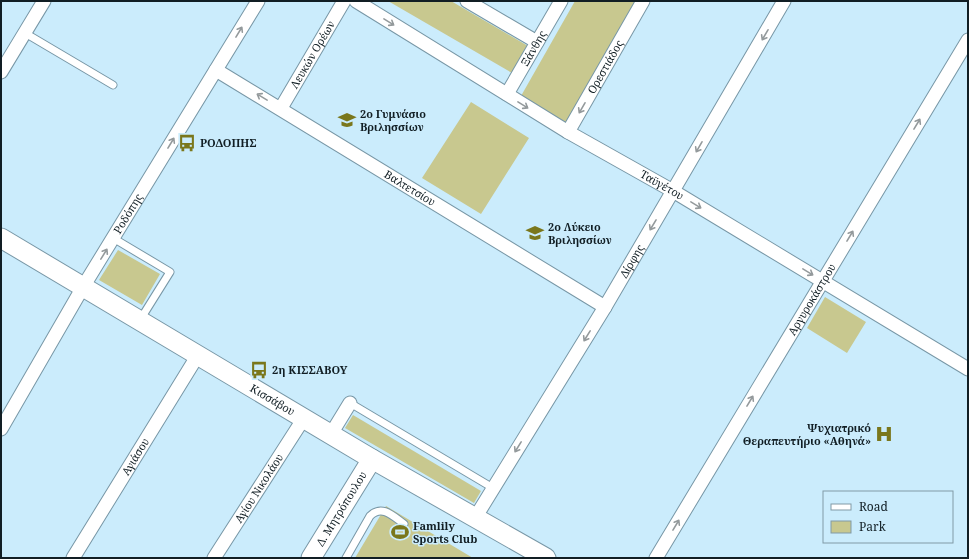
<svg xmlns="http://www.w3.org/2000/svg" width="969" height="559" viewBox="0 0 969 559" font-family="'Noto Serif',serif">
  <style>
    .green { fill: #c8c88f }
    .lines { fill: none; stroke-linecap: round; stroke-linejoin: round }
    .lane-casing { stroke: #7897a6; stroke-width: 9 }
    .street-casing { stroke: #7897a6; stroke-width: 15 }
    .secondary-casing { stroke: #7897a6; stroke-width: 21 }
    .lane { stroke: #fff; stroke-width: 7 }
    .street { stroke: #fff; stroke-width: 13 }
    .secondary { stroke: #fff; stroke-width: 19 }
    .oneway { stroke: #949a9c }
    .labels { text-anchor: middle; stroke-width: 3; stroke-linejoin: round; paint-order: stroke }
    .street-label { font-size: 11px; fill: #111e24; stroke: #cbecfc }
    .poi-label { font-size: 11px; font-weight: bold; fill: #111e24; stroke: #cbecfc; text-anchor: start }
  </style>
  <rect width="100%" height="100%" fill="#cbecfc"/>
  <path class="green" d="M 388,1 L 451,1 L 528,46 L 512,73 Z
    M 575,1 L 636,1 L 566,124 L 521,96 Z
    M 471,102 L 529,138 L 481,214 L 422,178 Z
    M 118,250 L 160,274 L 142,305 L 99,280 Z
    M 825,297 L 866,322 L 847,353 L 807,328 Z
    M 353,415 L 481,491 L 474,503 L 345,428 Z
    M 386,506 L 473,558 L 355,558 Z"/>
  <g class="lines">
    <g class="lane-casing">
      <path id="lane" d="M 25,33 L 113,85
        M 113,238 L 170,272 L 140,320
        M 350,403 L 493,488
        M 346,558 L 370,516 C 382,504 393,516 404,524"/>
    </g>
    <g class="street-casing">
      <g id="street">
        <path id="s1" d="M 356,1 L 568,132 L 673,191 L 968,369"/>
        <path d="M 467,1 L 537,42"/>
        <path id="s2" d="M 216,70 L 605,307"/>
        <path d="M 1,72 L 44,1"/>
        <path id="s3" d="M 507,94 L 561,1"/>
        <path id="s4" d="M 281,108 L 344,1"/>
        <path id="s5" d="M 568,132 L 643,1"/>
        <path id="s6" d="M 1,429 L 83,287 L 258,1"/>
        <path d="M 331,434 L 350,403"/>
        <path id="s7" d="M 475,518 L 605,307 L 784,1"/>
        <path id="s8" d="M 73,558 L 198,355"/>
        <path id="s9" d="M 214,558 L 304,418"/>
        <path id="s10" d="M 656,558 L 968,40"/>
      </g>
    </g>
    <g class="secondary-casing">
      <g id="secondary">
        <path id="s11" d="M 1,238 L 372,459 L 546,558"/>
        <path id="s12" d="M 311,558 L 372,459"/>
      </g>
    </g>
    <use href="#lane" class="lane"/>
    <use href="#street" class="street"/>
    <use href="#secondary" class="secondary"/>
  </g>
  <defs><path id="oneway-shaft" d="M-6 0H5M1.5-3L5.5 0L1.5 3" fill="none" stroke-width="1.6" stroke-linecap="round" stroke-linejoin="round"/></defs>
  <g class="oneway">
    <use href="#oneway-shaft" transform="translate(389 22) rotate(32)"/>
    <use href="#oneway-shaft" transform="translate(239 32) rotate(-59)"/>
    <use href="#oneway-shaft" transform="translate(765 35) rotate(120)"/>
    <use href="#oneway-shaft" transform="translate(262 97) rotate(-149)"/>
    <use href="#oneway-shaft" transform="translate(523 105) rotate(32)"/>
    <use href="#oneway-shaft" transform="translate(582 108) rotate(120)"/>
    <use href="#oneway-shaft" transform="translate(917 124) rotate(-59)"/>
    <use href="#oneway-shaft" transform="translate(171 143) rotate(-59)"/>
    <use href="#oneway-shaft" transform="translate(699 147) rotate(120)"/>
    <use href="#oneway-shaft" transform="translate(696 205) rotate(31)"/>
    <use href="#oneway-shaft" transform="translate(653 225) rotate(121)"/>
    <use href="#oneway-shaft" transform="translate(850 236) rotate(-59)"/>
    <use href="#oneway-shaft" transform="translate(104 254) rotate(-58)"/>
    <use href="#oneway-shaft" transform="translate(808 272) rotate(31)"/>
    <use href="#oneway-shaft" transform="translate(587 336) rotate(122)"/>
    <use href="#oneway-shaft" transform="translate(750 401) rotate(-59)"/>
    <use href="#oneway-shaft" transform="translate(518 447) rotate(122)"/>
    <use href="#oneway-shaft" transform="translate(676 525) rotate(-59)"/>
  </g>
  <defs>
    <g id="school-bare" transform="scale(1.38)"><path d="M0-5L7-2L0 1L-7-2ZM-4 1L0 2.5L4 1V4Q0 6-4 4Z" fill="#7a771c" stroke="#cbecfc" stroke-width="2.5" paint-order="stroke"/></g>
    <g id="bus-bare" transform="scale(1.38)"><path d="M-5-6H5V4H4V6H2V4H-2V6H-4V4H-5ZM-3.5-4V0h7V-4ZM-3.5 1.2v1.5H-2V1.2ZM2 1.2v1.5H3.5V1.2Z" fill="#7a771c" stroke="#cbecfc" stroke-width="2.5" paint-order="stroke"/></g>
    <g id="hospital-bare" transform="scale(1.38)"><path d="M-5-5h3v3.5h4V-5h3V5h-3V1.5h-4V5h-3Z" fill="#7a771c" stroke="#cbecfc" stroke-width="2.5" paint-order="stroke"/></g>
    <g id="stadium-bare" transform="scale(1.38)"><path d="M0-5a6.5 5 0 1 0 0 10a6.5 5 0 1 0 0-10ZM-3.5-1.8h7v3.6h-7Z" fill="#7a771c" stroke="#cbecfc" stroke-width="2.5" paint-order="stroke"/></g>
  </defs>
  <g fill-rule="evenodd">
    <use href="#school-bare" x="347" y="120"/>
    <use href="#bus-bare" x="187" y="143"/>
    <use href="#school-bare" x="535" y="233"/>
    <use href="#bus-bare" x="259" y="370"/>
    <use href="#hospital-bare" x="884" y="434"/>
    <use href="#stadium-bare" x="400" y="532"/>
  </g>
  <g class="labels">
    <g class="street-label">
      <text dy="4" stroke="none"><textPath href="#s3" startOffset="53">Ξάνθης</textPath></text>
      <text dy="4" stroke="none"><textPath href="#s4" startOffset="62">Λευκών Ορέων</textPath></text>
      <text dy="4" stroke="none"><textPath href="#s5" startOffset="75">Ορεστιάδος</textPath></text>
      <text dy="4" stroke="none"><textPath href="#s1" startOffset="357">Ταϋγέτου</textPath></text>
      <text dy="4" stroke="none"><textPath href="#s2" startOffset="227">Βαλτετσίου</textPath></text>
      <text dy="4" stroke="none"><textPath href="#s6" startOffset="250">Ροδόπης</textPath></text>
      <text dy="4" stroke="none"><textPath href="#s7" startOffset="301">Δίρφης</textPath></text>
      <text dy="4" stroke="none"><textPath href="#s10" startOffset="302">Αργυροκάστρου</textPath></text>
      <text dy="4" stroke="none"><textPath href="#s11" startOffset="316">Κισσάβου</textPath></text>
      <text dy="4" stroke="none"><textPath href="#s8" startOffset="119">Αγιάσου</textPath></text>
      <text dy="4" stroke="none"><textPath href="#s9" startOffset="83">Αγίου Νικολάου</textPath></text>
      <text dy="4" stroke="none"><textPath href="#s12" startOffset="58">Δ. Μητρόπουλου</textPath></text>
    </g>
    <g class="poi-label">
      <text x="360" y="118">2ο Γυμνάσιο<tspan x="360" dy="13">Βριλησσίων</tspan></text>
      <text x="200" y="147">ΡΟΔΟΠΗΣ</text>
      <text x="548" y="231">2ο Λύκειο<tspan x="548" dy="13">Βριλησσίων</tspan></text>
      <text x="272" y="374">2η ΚΙΣΣΑΒΟΥ</text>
      <text x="871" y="432" text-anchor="end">Ψυχιατρικό<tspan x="871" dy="13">Θεραπευτήριο «Αθηνά»</tspan></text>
      <text x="413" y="530">Famlily<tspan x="413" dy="13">Sports Club</tspan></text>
    </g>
  </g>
  <rect width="969" height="559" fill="none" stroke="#111e24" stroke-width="4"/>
  <rect x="823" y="491" width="130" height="52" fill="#cbecfc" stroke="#819aa6"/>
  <rect x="831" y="504" width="20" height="6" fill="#ffffff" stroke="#819aa6"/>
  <text x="859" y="511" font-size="12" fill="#111e24">Road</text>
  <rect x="831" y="521" width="20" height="12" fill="#c8c88f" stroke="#819aa6"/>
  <text x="859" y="531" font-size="12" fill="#111e24">Park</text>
</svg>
